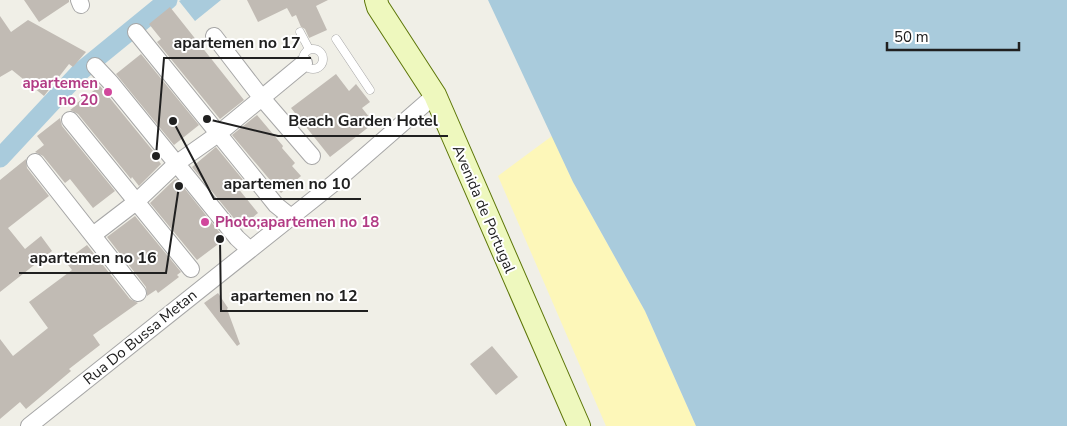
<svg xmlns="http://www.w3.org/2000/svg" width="1067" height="426" viewBox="0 0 1067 426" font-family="'Nunito Sans',sans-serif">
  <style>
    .sand { fill: #fdf7b9 }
    .water { fill: #a9cbdc }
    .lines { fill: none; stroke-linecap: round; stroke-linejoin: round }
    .canal { stroke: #a9cbdc; stroke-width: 19 }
    .building { fill: #c1bbb4 }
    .lane-casing { stroke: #a7a7a7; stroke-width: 9 }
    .street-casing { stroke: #a7a7a7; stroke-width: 18 }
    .secondary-casing { stroke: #5d7608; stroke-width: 24 }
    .lane { stroke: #fff; stroke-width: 8 }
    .street { stroke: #fff; stroke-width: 16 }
    .secondary { stroke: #eef8be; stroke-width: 22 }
    .hotel-dot { fill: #d1479c; stroke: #fff; stroke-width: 2 }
    .labels { text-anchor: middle; stroke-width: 4; stroke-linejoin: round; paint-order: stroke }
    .hotel-label { font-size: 15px; font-weight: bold; fill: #b23c85; stroke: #fff; text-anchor: end }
    .street-label { font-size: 15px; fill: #202020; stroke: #fff }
    .leader { fill: none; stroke: #202020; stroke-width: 2 }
    .callout-dot { fill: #202020; stroke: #fff; stroke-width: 2 }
    .callout-label { font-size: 16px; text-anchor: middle; font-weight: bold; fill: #202020; stroke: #fff; stroke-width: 4; stroke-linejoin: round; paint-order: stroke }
  </style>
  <rect width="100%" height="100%" fill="#f0efe7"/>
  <path class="sand" d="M 552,136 L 573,182 L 645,311 L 696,426 L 606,426 L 498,176 Z"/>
  <path class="water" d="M 181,0 L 221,0 L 195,21 L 179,1 Z
    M 488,0 L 1067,0 L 1067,426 L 696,426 L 645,311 L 573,182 Z"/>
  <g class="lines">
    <path class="canal" d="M 0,158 L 81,71 L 168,0"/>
  </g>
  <path class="building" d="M 24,0 L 69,0 L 69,2 L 39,22 Z
    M 247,0 L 328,0 L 316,6 L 327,30 L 309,38 L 305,29 L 301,27 L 296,15 L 292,17 L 287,8 L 258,22 Z
    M 170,7 L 244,100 L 220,119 L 157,42 L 161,39 L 149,24 Z
    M 0,16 L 11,32 L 28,20 L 86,52 L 73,67 L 69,64 L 44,96 L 12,70 L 0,77 Z
    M 141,54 L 199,125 L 174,145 L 116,74 Z
    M 336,74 L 349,91 L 356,84 L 370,102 L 362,108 L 374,123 L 330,157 L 291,108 Z
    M 100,86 L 158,157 L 158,160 L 161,164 L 139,186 L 132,177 L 131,179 L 78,114 L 70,110 L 78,104 L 77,103 Z
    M 257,115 L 283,146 L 282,148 L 295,163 L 292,166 L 301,176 L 281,193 L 232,135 Z
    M 60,118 L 62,126 L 115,191 L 93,208 L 70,179 L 65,183 L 43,156 L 35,152 L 44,145 L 37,136 Z
    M 216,147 L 244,181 L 237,187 L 258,213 L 241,227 L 192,167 Z
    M 26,159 L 27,168 L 49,196 L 8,228 L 25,249 L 41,236 L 52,251 L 0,292 L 0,180 Z
    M 177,179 L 225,239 L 197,260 L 150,203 L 174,180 Z
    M 135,216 L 181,272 L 177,275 L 179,277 L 158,293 L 156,290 L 147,296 L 146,287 L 107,237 Z
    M 87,245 L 130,299 L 138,303 L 93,335 L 100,345 L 69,369 L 71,371 L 26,409 L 20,402 L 0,419 L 0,339 L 13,356 L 48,328 L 29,302 L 72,270 L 65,261 Z
    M 218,293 L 228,308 L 227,309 L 240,344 L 237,346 L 204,303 Z
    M 492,346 L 518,377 L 496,395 L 470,364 Z"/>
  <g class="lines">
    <g class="lane-casing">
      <path id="lane" d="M 300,32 L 309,49
        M 336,39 L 370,90
        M303 59a10 10 0 1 1 20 0a10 10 0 1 1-20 0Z"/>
    </g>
    <g class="street-casing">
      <path id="street" d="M 79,0 L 81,5
        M 136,32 L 276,205 L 291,217
        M 214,36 L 261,97 L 312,156
        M 95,66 L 111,83 L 237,238 L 250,250
        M 70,120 L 191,269
        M 35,162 L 138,293
        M 93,235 L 136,202 L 177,163 L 218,134 L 304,63
        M 29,426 L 334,183 L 435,95"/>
    </g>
    <g class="secondary-casing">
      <path id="secondary" d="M 376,0 L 378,7 L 435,95 L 579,426"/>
    </g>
    <use href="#lane" class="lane"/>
    <use href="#street" class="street"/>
    <use href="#secondary" class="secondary"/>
  </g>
  <g class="hotel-dot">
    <circle cx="108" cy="92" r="5"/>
    <circle cx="205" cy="222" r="5"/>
  </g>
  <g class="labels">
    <g class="hotel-label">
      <text x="98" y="88">apartemen<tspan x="98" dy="17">no 20</tspan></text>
      <text x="215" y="227" text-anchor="start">Photo;apartemen no 18</text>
    </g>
    <g class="street-label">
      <text transform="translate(484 209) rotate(67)" y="5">Avenida de Portugal</text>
      <text transform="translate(140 337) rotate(-39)" y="5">Rua Do Bussa Metan</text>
    </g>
  </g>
  <path class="leader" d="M156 156L164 58H311M207 119L278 136H448M173 121L214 199H361M179 186L166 273H19M220 239L221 311H368"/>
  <g class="callout-dot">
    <circle cx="156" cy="156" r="5"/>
    <circle cx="207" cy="119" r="5"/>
    <circle cx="173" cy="121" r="5"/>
    <circle cx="179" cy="186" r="5"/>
    <circle cx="220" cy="239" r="5"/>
  </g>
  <g class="callout-label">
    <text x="237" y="48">apartemen no 17</text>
    <text x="363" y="126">Beach Garden Hotel</text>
    <text x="287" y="189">apartemen no 10</text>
    <text x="93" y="263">apartemen no 16</text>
    <text x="294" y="301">apartemen no 12</text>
  </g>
  <path d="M887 42v8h132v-8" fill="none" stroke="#202020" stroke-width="2.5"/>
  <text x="894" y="42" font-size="15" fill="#202020" stroke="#ffffff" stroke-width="4" paint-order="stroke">50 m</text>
</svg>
